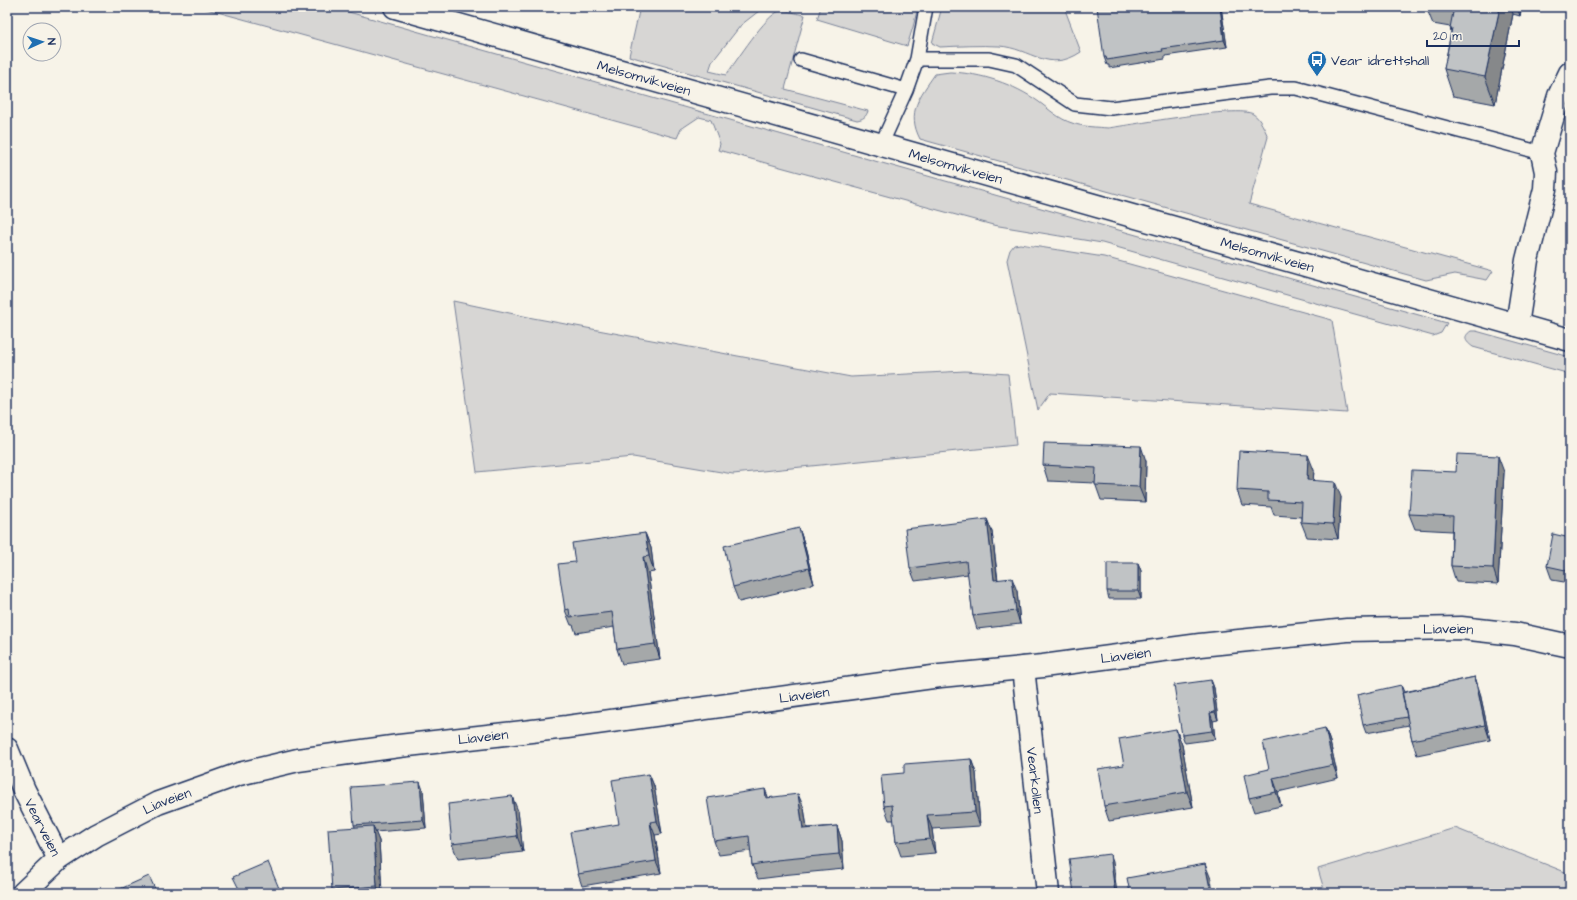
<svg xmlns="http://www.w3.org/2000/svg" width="1577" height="900" viewBox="0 0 1577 900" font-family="'Architects Daughter',sans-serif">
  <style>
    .green { fill: #d7d6d4; stroke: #798299 }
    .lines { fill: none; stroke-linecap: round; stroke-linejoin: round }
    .service-casing { stroke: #1b2f5e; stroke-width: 16 }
    .minor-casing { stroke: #1b2f5e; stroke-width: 25 }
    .primary-casing { stroke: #1b2f5e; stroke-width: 25 }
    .service { stroke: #f7f3e8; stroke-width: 13 }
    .minor { stroke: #f7f3e8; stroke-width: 22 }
    .primary { stroke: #f7f3e8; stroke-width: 22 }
    .wall { fill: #a5a8a9; stroke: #1b2f5e }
    .shaded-wall { fill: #86888a; stroke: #1b2f5e }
    .building { fill: #c0c3c5; stroke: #1b2f5e }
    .labels { text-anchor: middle; stroke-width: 3.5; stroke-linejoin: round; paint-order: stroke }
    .poi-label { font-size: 14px; fill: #1b2f5e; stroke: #f7f3e8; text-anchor: start }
    .street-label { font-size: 14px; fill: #1b2f5e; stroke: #f7f3e8 }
  </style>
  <rect width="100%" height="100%" fill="#f7f3e8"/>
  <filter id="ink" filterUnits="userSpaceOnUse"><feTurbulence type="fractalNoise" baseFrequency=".025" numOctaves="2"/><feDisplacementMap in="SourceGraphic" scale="8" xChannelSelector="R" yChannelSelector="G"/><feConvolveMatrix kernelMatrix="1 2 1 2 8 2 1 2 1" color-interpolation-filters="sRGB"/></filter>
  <g filter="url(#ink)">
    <path class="green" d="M 199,7 L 331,7 L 1447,323 L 1441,333 L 1433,336 L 1102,243 L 993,225 L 718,150 L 720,144 L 711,120 L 699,117 L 681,129 L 677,138 Z
      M 640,7 L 764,7 L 741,25 L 712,62 L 709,71 L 726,75 C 736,62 766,14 780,11 C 788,10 797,14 805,15 L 785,89 L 868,111 C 866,117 863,119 857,120 L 629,56 Z
      M 821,7 L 918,7 L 913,27 L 907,46 L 817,19 Z
      M 942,7 L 1064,7 L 1081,52 C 1048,74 1031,48 999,46 C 980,45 960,46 940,47 L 932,43 Z
      M 950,72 C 981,73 1014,84 1039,102 C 1050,110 1059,119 1072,123 C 1083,127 1097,127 1108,128 C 1131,125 1239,105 1253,114 C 1260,118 1265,130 1268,137 L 1249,204 L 1493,271 L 1487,280 L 1455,274 L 1426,280 L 920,139 C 906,112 920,96 935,74 Z
      M 1020,244 L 1104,257 L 1332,320 L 1347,413 L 1050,393 L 1038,410 L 1007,260 L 1010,250 L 1014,245 Z
      M 453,301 L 533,318 L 851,377 L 965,371 L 1008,374 L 1016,445 L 733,474 L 633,457 L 477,472 Z
      M 1471,331 L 1476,331 L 1570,357 L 1570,374 L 1473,347 C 1466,342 1462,337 1471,331 Z
      M 1455,828 L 1570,874 L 1570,893 L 1325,893 L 1318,869 Z"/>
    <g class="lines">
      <g class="service-casing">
        <path id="service" d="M 917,59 L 926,7
          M 801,60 L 906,90
          M 881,145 L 906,90 L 917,59 L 989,59 L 1016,65 L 1075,104 L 1111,108 L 1270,88 L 1296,88 L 1542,153"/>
      </g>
      <g class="minor-casing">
        <g id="minor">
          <path d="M 1517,325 L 1527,260 L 1545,189 L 1546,172 L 1542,153 L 1559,96 L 1570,73"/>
          <path id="s1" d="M 1023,668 L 1048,893"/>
          <path id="s2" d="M 7,749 L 24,790 L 59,859 L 23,893"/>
          <path id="s3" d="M 59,859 L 96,835 L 158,803 L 239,774 L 298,760 L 399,746 L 567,727 L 940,676 L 1043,666 L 1200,645 L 1347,630 L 1461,628 L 1515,634 L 1570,646"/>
        </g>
      </g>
      <g class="primary-casing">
        <g id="primary">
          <path id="s4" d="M 395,7 L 1570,340"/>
        </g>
      </g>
      <use href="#service" class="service"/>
      <use href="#minor" class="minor"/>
      <use href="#primary" class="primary"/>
    </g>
    <path class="wall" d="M 1221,7 L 1227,47 L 1165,56 L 1165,59 L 1109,68 L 1109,65 L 1107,65 L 1104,57 Z
      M 1426,7 L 1522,7 L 1520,16 L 1513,14 L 1495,104 L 1453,96 L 1444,69 L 1451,32 L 1450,27 L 1433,24 Z
      M 1146,461 L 1145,502 L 1101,500 L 1095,483 L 1048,481 L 1043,465 Z
      M 1314,470 L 1313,481 L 1341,497 L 1338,539 L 1307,537 L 1301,522 L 1301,517 L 1274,515 L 1271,507 L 1242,505 L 1237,490 Z
      M 1456,472 L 1504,472 L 1498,584 L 1456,582 L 1451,566 L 1452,531 L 1415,529 L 1409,514 Z
      M 987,519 L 992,532 L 998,580 L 1017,591 L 1020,624 L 977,629 L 973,616 L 968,574 L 915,581 L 910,568 Z
      M 799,528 L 804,543 L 814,584 L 739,602 L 733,587 Z
      M 645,533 L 651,548 L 654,572 L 648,573 L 660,659 L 622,664 L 617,649 L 614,627 L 576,633 L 573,625 L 571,625 L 565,610 L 575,562 Z
      M 1570,538 L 1570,583 L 1552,580 L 1547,566 Z
      M 1138,563 L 1141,571 L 1141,599 L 1109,599 L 1107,591 Z
      M 1475,677 L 1480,693 L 1490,740 L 1417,755 L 1412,740 L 1409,725 L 1366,733 L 1363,725 L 1401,685 L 1404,692 Z
      M 1211,680 L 1214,688 L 1218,720 L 1213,721 L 1215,739 L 1185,743 L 1182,735 Z
      M 1325,728 L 1330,742 L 1338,778 L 1278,792 L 1281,806 L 1254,812 L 1249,798 L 1269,769 Z
      M 1176,729 L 1182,745 L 1193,807 L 1109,821 L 1104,806 L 1124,765 Z
      M 971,759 L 976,773 L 980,826 L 932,829 L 935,853 L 901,856 L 896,842 L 894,820 L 889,820 L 884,806 L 904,773 Z
      M 1570,773 L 1570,788 L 1568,782 Z
      M 649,774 L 654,786 L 662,834 L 655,835 L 661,873 L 582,886 L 578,874 L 619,824 Z
      M 765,789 L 768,798 L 804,808 L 807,828 L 837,826 L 842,841 L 844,869 L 781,875 L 782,876 L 758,879 L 752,865 L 751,851 L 719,855 L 714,841 Z
      M 423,790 L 426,828 L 375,832 L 379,841 L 382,893 L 334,893 L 332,890 L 355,827 L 354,825 Z
      M 518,811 L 523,852 L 458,859 L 452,844 Z"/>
    <path class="shaded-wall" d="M 1220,7 L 1221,7 L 1227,47 L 1224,40 Z
      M 1500,7 L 1511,7 L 1513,14 L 1495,104 L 1485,77 Z
      M 1517,7 L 1522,7 L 1520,16 Z
      M 1141,446 L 1146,461 L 1145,502 L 1139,487 Z
      M 1308,455 L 1314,470 L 1312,496 L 1307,480 Z
      M 1498,456 L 1504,472 L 1498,584 L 1493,568 Z
      M 1335,482 L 1341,497 L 1338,539 L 1333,524 Z
      M 987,519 L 992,532 L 999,593 L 994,580 Z
      M 799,528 L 804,543 L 814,584 L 809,568 Z
      M 645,533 L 651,548 L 654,572 L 649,556 Z
      M 643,557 L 648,573 L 660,659 L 655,644 Z
      M 1138,563 L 1141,571 L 1141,599 L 1138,591 Z
      M 1012,578 L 1017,591 L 1020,624 L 1016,611 Z
      M 1475,677 L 1480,693 L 1490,740 L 1485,725 Z
      M 1211,680 L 1214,688 L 1218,720 L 1215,712 Z
      M 1210,713 L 1213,721 L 1215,739 L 1212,731 Z
      M 1325,728 L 1330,742 L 1338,778 L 1333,765 Z
      M 1176,729 L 1182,745 L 1193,807 L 1187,792 Z
      M 971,759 L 976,773 L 980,826 L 975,812 Z
      M 649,774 L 654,786 L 662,834 L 657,821 Z
      M 1273,778 L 1278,792 L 1281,806 L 1276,792 Z
      M 420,782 L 423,790 L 426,828 L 423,820 Z
      M 765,789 L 771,804 L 766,798 Z
      M 798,794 L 804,808 L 809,843 L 803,829 Z
      M 512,796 L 518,811 L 523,852 L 517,836 Z
      M 927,815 L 932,829 L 935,853 L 930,839 Z
      M 650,822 L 655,835 L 661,873 L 656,861 Z
      M 373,826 L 379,841 L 382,893 L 380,893 L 377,886 Z
      M 837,826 L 842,841 L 844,869 L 839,854 Z
      M 1110,854 L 1113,862 L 1117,893 L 1115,893 Z
      M 1205,864 L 1211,879 L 1213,893 L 1211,893 Z"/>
    <path class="building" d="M 1097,7 L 1220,7 L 1224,40 L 1162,49 L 1163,51 L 1107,60 L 1106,57 L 1104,57 Z
      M 1454,7 L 1500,7 L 1485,77 L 1444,69 L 1452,28 L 1450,28 Z
      M 1044,443 L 1141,446 L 1139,487 L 1095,485 L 1096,468 L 1043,465 Z
      M 1239,451 L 1308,455 L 1307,480 L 1335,482 L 1333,524 L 1301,522 L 1302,502 L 1268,500 L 1268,492 L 1237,490 Z
      M 1457,454 L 1498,456 L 1493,568 L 1451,566 L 1453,516 L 1409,514 L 1412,470 L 1456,472 Z
      M 987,519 L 994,580 L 1012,578 L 1016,611 L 973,616 L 966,561 L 910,568 L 905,529 Z
      M 799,528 L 809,568 L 733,587 L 724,546 Z
      M 645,533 L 649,556 L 643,557 L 655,644 L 617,649 L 612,612 L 570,617 L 569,609 L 565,610 L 558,564 L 575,562 L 572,543 Z
      M 1553,534 L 1570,538 L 1570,571 L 1547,566 Z
      M 1107,563 L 1138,563 L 1138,591 L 1107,591 Z
      M 1475,677 L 1485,725 L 1412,740 L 1402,693 Z
      M 1211,680 L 1215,712 L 1210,713 L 1212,731 L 1182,735 L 1174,685 Z
      M 1401,685 L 1407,717 L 1363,725 L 1357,695 Z
      M 1325,728 L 1333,765 L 1273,778 L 1276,792 L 1249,798 L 1244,775 L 1269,769 L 1263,742 Z
      M 1176,729 L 1187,792 L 1104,806 L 1098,769 L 1124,765 L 1119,739 Z
      M 971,759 L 975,812 L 927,815 L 930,839 L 896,842 L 892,805 L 884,806 L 881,775 L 904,773 L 904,764 Z
      M 1570,773 L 1570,783 L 1568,782 Z
      M 649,774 L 657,821 L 650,822 L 656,861 L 578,874 L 570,832 L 619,824 L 612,780 Z
      M 420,782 L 423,820 L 354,825 L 351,787 Z
      M 765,789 L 766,798 L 798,794 L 803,829 L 837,826 L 839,854 L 776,860 L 776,861 L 752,865 L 749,836 L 714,841 L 707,798 Z
      M 512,796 L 517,836 L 452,844 L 448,804 Z
      M 373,826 L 377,886 L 332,890 L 328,829 Z
      M 1110,854 L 1115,893 L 1074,893 L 1069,859 Z
      M 268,862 L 281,893 L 241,893 L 233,877 Z
      M 1205,864 L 1211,893 L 1130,893 L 1127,878 Z
      M 149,876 L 157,893 L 119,893 L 118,890 Z"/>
  </g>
  <defs>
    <g id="bus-pin" transform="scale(1)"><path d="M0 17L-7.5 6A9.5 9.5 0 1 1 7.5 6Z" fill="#1f6fb2" stroke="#f7f3e8"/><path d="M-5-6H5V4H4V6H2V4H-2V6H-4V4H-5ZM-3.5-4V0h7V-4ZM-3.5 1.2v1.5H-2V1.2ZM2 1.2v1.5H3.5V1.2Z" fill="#fff"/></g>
  </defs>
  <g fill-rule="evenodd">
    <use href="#bus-pin" x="1317" y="60"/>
  </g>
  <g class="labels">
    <g class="poi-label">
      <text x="1331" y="65">Vear idrettshall</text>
    </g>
    <g class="street-label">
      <text dy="5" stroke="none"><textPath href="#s4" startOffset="259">Melsomvikveien</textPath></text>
      <text dy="5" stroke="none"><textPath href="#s4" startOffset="583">Melsomvikveien</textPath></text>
      <text dy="5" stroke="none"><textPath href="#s4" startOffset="907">Melsomvikveien</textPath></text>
      <text dy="5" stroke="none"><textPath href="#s3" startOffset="1419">Liaveien</textPath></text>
      <text dy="5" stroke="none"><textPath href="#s3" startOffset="1095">Liaveien</textPath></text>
      <text dy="5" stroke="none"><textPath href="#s3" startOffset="771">Liaveien</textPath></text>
      <text dy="5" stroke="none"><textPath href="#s3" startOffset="447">Liaveien</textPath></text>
      <text dy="5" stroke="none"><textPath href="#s1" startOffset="113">Vearkollen</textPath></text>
      <text dy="5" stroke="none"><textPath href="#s3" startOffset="123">Liaveien</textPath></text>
      <text dy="5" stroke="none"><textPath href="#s2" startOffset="86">Vearveien</textPath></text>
    </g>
  </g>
  <rect width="1577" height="900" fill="none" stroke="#f7f3e8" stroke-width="24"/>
  <rect x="12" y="12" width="1553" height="876" fill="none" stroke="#1b2f5e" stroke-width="1.5" filter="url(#ink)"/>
  <g transform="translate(42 42) rotate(87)"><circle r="19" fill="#f7f3e8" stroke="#9fa5b1"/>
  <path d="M0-3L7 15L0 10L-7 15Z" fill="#1f6fb2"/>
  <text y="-6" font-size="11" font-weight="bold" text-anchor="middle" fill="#1b2f5e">N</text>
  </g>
  <path d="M1427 40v6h92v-6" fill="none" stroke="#1b2f5e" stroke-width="2"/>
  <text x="1433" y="40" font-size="12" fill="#1b2f5e" stroke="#f7f3e8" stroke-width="3" paint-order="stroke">20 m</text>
</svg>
